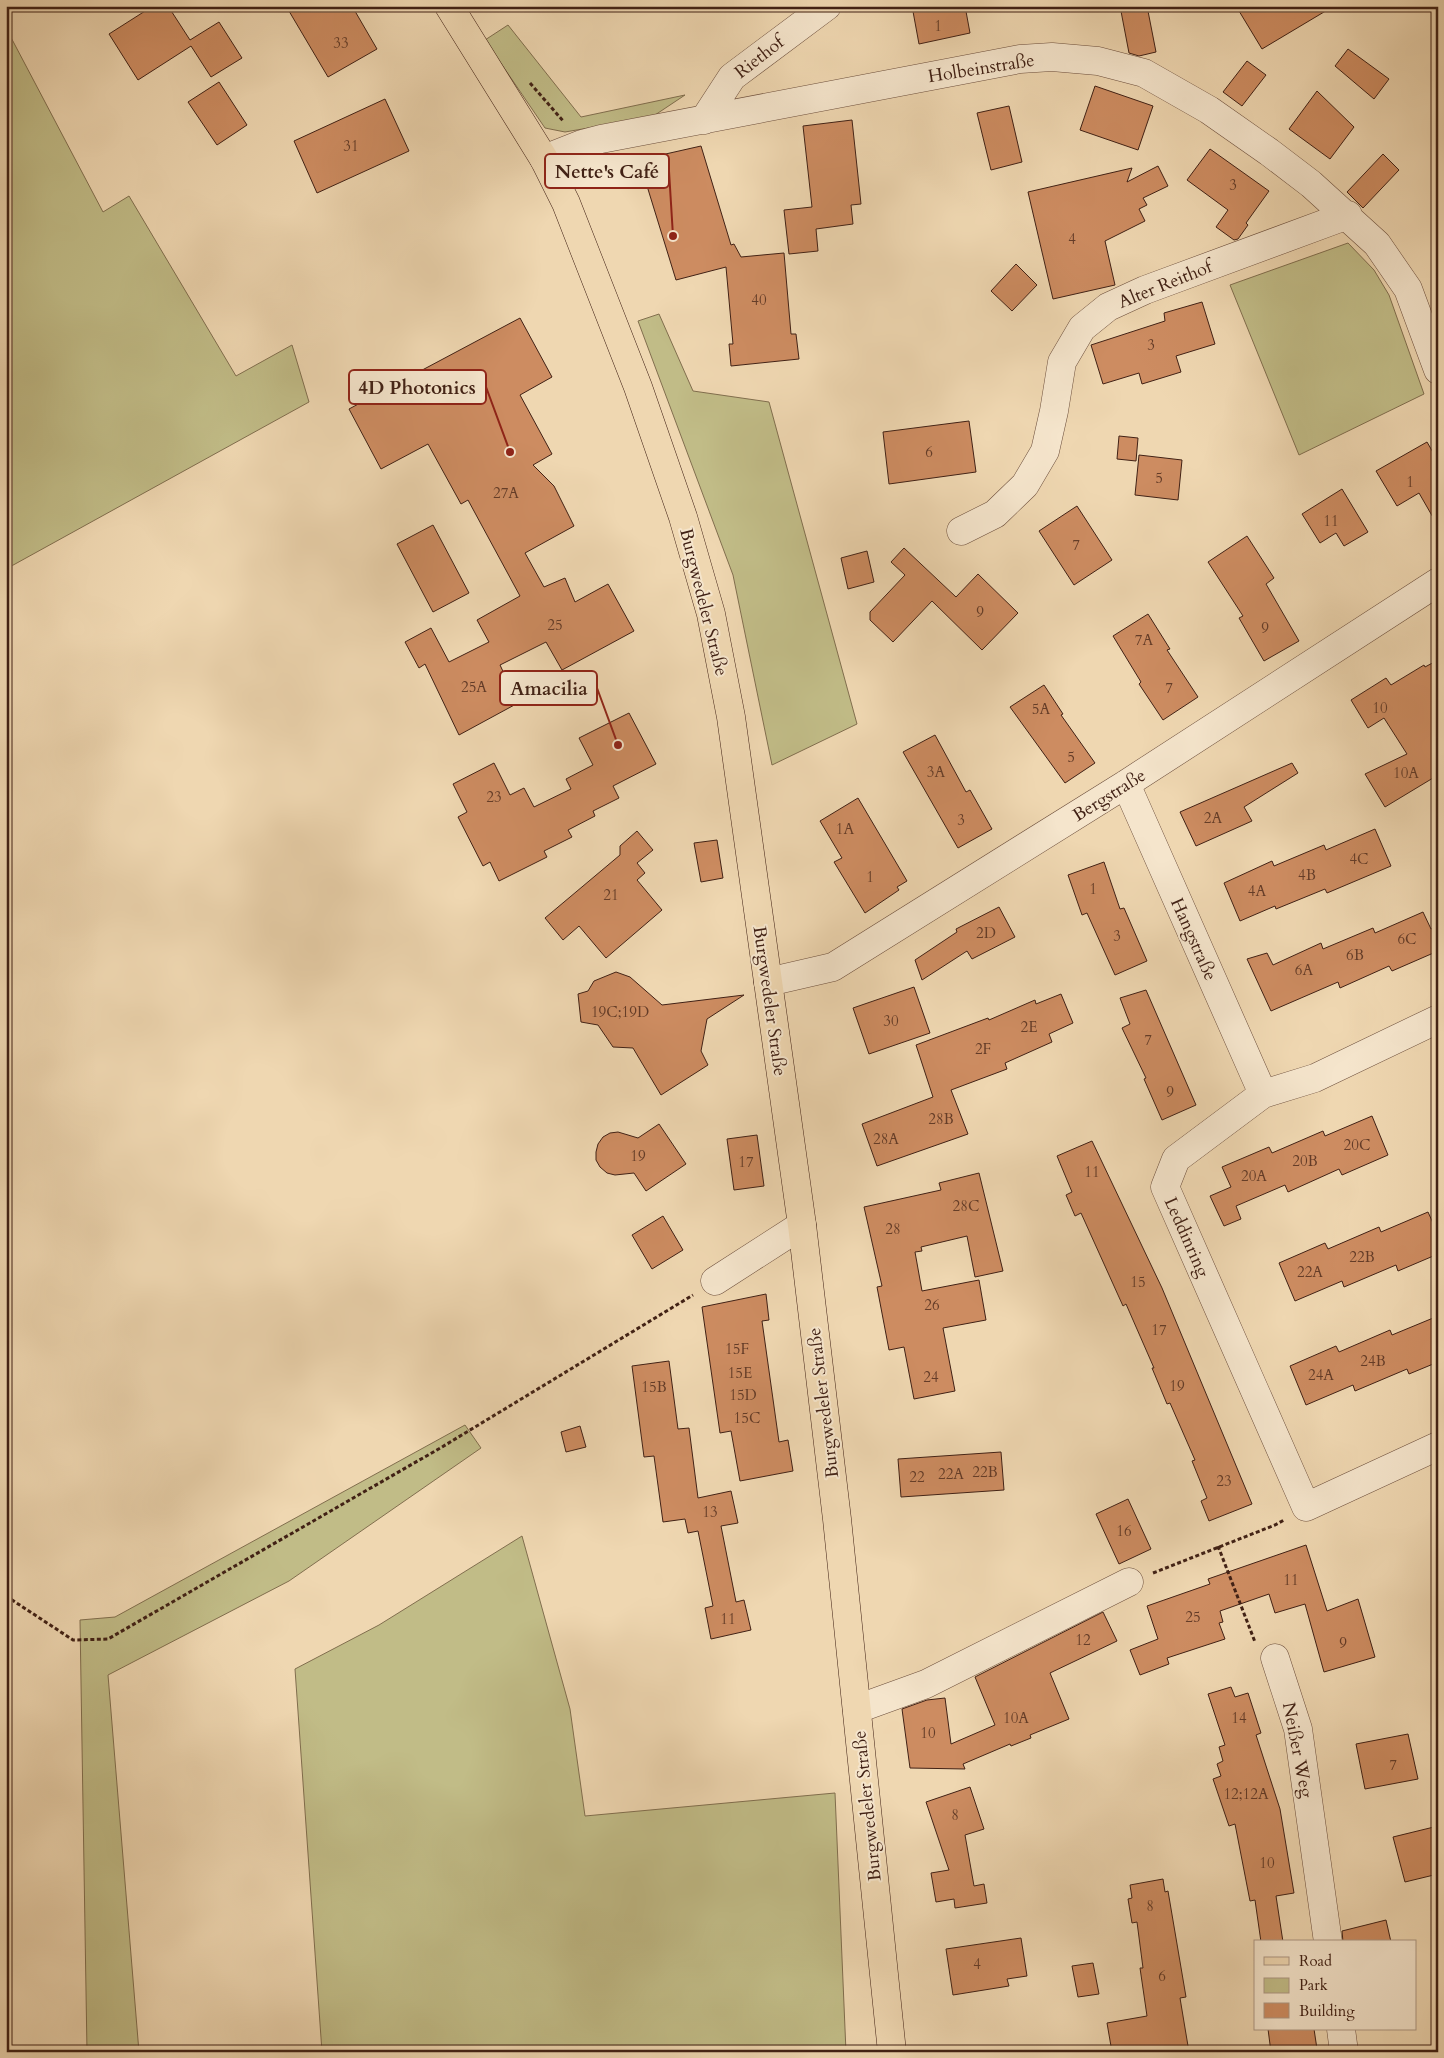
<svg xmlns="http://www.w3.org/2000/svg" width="1444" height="2058" viewBox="0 0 1444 2058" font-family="Cardo,serif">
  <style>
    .green { fill: #c1bc87; stroke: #816e4e }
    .building { fill: #cd8c61; stroke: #412115 }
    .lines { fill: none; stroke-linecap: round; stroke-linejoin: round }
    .minor-casing { stroke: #6c4e3c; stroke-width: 29 }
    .major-casing { stroke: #412115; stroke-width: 29 }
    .path { stroke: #412115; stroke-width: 3; stroke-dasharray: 4 2.5; stroke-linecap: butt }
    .minor { stroke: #f5e5cc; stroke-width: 28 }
    .major { stroke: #efd7b1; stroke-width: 28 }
    .labels { text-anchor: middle; stroke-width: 4; stroke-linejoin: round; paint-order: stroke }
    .number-label { font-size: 15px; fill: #643c28 }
    .street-label { font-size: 18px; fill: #412115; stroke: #f5e5cc }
    .leader { fill: none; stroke: #8f2418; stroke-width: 2 }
    .callout-dot { fill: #8f2418; stroke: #f5e5cc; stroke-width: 2 }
    .callout { fill: #f5e5cc; stroke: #8f2418; stroke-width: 2 }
    .callout-label { font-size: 19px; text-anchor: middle; font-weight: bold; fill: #412115 }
  </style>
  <rect width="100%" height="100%" fill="#efd7b1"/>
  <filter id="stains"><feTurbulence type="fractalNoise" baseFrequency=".004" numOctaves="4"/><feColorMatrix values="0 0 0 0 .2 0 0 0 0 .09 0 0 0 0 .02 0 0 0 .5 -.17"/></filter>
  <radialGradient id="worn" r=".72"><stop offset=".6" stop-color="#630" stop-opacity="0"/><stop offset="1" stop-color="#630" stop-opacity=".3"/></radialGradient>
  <path class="green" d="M 508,25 L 581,117 L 685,95 L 652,117 L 565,132 L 545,128 L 485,40 Z
    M 6,28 L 103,212 L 129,196 L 236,376 L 292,345 L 309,402 L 6,569 Z
    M 1348,243 L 1374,270 L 1389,295 L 1424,394 L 1299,455 L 1230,285 Z
    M 659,314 L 693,391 L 769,402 L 857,724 L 772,765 L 733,575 L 638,321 Z
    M 465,1425 L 481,1448 L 289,1581 L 108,1675 L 139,2052 L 87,2052 L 80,1620 L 115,1617 Z
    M 522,1536 L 570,1709 L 585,1816 L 835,1793 L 846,2052 L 322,2052 L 295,1669 L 379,1625 Z"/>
  <path class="building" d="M 153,6 L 168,6 L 190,40 L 219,22 L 242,58 L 211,77 L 191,46 L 138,80 L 109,34 Z
    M 286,6 L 352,6 L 377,49 L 328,77 Z
    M 912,6 L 965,6 L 970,33 L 919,44 Z
    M 1120,6 L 1147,6 L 1156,52 L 1139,56 L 1129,53 Z
    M 1236,6 L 1334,6 L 1262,49 Z
    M 1348,49 L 1389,79 L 1374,99 L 1335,66 Z
    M 1247,61 L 1266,75 L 1242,106 L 1223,92 Z
    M 219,82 L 247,125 L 217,145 L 188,102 Z
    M 1095,86 L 1153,106 L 1138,150 L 1080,130 Z
    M 1317,91 L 1354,127 L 1330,159 L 1289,129 Z
    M 385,99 L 409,151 L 317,193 L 294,141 Z
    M 1009,106 L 1022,162 L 991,170 L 977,113 Z
    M 852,120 L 861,204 L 851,205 L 853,224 L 816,229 L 818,251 L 789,254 L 784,210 L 812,207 L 803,126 Z
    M 701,146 L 731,245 L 734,244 L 741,257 L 784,253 L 791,334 L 796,334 L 799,359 L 731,366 L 729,344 L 733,344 L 726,267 L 676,280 L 639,160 Z
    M 1210,149 L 1269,191 L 1246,223 L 1248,225 L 1238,239 L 1234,240 L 1216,227 L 1228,210 L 1187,180 Z
    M 1383,154 L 1399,170 L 1363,208 L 1347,192 Z
    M 1158,166 L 1168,186 L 1143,198 L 1147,205 L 1139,209 L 1145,221 L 1105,241 L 1115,285 L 1053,299 L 1028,192 L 1132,168 L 1127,182 Z
    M 1016,264 L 1037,285 L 1012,311 L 991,291 Z
    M 1202,302 L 1215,344 L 1176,356 L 1181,372 L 1142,384 L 1139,373 L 1103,384 L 1091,345 L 1165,321 L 1164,313 Z
    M 520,318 L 552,377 L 520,395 L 552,454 L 533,465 L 554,486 L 574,526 L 525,553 L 544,587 L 565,578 L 575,602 L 608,584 L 634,631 L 562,670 L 546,642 L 500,665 L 518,703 L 459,735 L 425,664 L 419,668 L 405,642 L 431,628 L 449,662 L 489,642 L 477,620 L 520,596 L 468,500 L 461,504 L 428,444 L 381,469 L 349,409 Z
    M 969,421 L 976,472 L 889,484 L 883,432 Z
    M 1119,436 L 1138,438 L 1136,461 L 1117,459 Z
    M 1427,442 L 1438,461 L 1438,526 L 1419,493 L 1397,506 L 1376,471 Z
    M 1139,455 L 1182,460 L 1178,500 L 1135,495 Z
    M 1342,489 L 1368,532 L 1344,546 L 1336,533 L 1320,543 L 1302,514 Z
    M 1077,506 L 1112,560 L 1074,585 L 1039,531 Z
    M 433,525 L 469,593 L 433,612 L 397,544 Z
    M 1247,536 L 1274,578 L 1266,584 L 1299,641 L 1264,661 L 1239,618 L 1243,616 L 1208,562 Z
    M 904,548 L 956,597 L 978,574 L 1018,613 L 982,650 L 932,601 L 893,642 L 870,620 L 870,612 L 905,575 L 891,562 Z
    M 867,551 L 874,582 L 848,589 L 841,558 Z
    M 1148,614 L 1170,649 L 1167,650 L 1198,697 L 1163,720 L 1139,684 L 1141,682 L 1113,636 Z
    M 1438,660 L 1438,775 L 1385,807 L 1365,774 L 1407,754 L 1384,718 L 1368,728 L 1351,700 L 1386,678 L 1391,685 L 1424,665 L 1425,667 Z
    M 1044,685 L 1063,714 L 1061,715 L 1095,763 L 1065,783 L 1010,707 Z
    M 629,713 L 656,764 L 613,786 L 619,798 L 593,811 L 595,816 L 568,830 L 572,837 L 544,851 L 547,857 L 499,881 L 490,862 L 483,866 L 458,817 L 467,812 L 453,784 L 494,763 L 510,795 L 524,788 L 534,807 L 571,789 L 566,779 L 593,765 L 579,738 Z
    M 935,735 L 966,792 L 970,790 L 992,829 L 958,848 L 903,752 Z
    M 1292,763 L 1298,773 L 1244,807 L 1252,821 L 1196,846 L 1180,812 Z
    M 858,798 L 907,881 L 897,887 L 899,890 L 865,913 L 834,862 L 842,858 L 820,821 Z
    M 1375,829 L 1391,866 L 1327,893 L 1325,889 L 1276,909 L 1275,906 L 1240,921 L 1224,883 L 1272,861 L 1274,866 L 1324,845 L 1326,850 Z
    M 637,831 L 653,850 L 637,863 L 645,873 L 637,880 L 662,910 L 606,958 L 579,926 L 563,940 L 545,918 L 620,855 L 620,846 Z
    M 717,840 L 723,878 L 701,882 L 694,843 Z
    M 1104,862 L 1120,909 L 1124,908 L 1147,961 L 1115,975 L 1087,913 L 1082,915 L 1068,875 Z
    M 999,907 L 1015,937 L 972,959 L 967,951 L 922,980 L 915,960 L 957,932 L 956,929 Z
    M 1423,912 L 1431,929 L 1438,926 L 1438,951 L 1392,971 L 1389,966 L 1340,988 L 1338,982 L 1271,1011 L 1247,959 L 1267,953 L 1273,965 L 1321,943 L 1323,949 L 1373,928 L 1375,933 Z
    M 616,972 L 630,977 L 662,1005 L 744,995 L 707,1019 L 701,1051 L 708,1065 L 661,1095 L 633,1048 L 613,1047 L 598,1025 L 581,1022 L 578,994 L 588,991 L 594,981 Z
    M 914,987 L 930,1033 L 869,1054 L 853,1008 Z
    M 1146,990 L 1196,1105 L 1162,1120 L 1144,1079 L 1146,1078 L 1122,1028 L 1130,1024 L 1120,998 Z
    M 1061,994 L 1073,1023 L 1049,1034 L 1052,1042 L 1005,1063 L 1007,1069 L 951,1090 L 968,1134 L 877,1166 L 862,1124 L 933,1097 L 916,1045 L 988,1018 L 989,1020 L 1035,1000 L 1036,1004 Z
    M 1372,1116 L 1388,1155 L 1342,1175 L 1339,1169 L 1288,1192 L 1285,1185 L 1236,1206 L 1241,1219 L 1224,1226 L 1210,1196 L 1231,1187 L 1222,1167 L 1269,1147 L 1272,1153 L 1323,1131 L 1325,1136 Z
    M 659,1124 L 686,1164 L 646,1191 L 634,1173 L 615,1175 L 607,1173 L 600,1167 L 596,1160 L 596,1152 L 598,1144 L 603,1137 L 610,1133 L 618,1132 L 638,1138 Z
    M 757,1135 L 764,1186 L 734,1190 L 727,1139 Z
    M 1092,1141 L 1162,1288 L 1252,1504 L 1209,1521 L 1201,1501 L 1207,1498 L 1192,1461 L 1195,1460 L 1170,1403 L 1167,1404 L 1152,1368 L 1154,1368 L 1126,1304 L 1123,1306 L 1081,1213 L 1075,1216 L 1066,1195 L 1072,1192 L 1057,1156 Z
    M 979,1173 L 1003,1271 L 975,1277 L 967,1236 L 921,1247 L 922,1251 L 915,1252 L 922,1291 L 979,1280 L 986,1320 L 943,1328 L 955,1391 L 914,1399 L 904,1347 L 889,1350 L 877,1287 L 882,1286 L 864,1207 L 941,1190 L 939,1183 Z
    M 1428,1212 L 1438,1234 L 1438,1254 L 1398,1271 L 1396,1265 L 1344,1287 L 1342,1281 L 1295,1301 L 1279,1263 L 1325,1243 L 1328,1249 L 1379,1227 L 1381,1232 Z
    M 663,1216 L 683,1250 L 652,1269 L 632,1235 Z
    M 766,1294 L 769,1320 L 762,1321 L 779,1442 L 788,1440 L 793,1471 L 740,1481 L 731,1431 L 720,1433 L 702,1307 Z
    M 1438,1316 L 1438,1362 L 1409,1374 L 1407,1369 L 1355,1391 L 1353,1385 L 1306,1405 L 1290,1366 L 1336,1346 L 1339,1352 L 1390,1330 L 1392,1335 Z
    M 669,1361 L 678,1429 L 689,1428 L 698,1498 L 731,1491 L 738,1523 L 721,1526 L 736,1602 L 744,1600 L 751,1630 L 711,1639 L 705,1608 L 713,1606 L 698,1531 L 688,1533 L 685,1519 L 663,1522 L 654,1456 L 644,1457 L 632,1366 Z
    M 580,1426 L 586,1447 L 566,1452 L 561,1432 Z
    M 1001,1452 L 1004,1490 L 901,1497 L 898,1459 Z
    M 1128,1499 L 1151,1549 L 1119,1564 L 1096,1514 Z
    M 1306,1545 L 1327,1611 L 1358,1599 L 1375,1657 L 1324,1672 L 1305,1604 L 1275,1613 L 1269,1594 L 1220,1611 L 1223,1622 L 1219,1623 L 1225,1639 L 1167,1658 L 1169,1664 L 1140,1675 L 1130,1650 L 1158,1639 L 1147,1606 L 1210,1584 L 1208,1579 Z
    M 1103,1612 L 1117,1641 L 1050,1673 L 1069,1719 L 1030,1735 L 1031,1738 L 1011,1746 L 1010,1744 L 963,1764 L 965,1769 L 910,1768 L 902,1709 L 927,1700 L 945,1698 L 951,1744 L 995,1725 L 975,1677 Z
    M 1231,1687 L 1235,1697 L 1248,1693 L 1261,1733 L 1256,1735 L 1280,1809 L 1294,1893 L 1276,1896 L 1283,1942 L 1261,1942 L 1255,1900 L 1250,1901 L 1235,1824 L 1229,1826 L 1213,1779 L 1221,1776 L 1217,1764 L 1223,1761 L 1219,1747 L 1225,1745 L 1208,1694 Z
    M 1408,1734 L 1418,1779 L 1365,1789 L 1356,1744 Z
    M 970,1787 L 984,1829 L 965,1835 L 974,1886 L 984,1884 L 987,1903 L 955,1908 L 954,1899 L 936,1902 L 931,1873 L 949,1870 L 926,1802 Z
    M 1438,1826 L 1438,1874 L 1405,1882 L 1393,1837 Z
    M 1163,1879 L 1165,1892 L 1168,1891 L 1186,1997 L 1180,1998 L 1189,2052 L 1112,2052 L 1107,2023 L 1147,2016 L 1140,1968 L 1143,1968 L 1137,1922 L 1132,1923 L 1128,1899 L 1132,1898 L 1130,1885 Z
    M 1386,1920 L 1391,1942 L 1343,1942 L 1342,1931 Z
    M 1021,1938 L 1027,1976 L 1007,1979 L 1009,1986 L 953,1995 L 946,1949 Z
    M 1093,1963 L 1099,1994 L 1078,1997 L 1072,1966 Z
    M 1268,2029 L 1314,2029 L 1317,2049 L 1303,2052 L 1271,2052 Z"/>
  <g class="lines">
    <g class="minor-casing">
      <path id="minor" d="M 704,120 L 732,77 L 827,6
        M 544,159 L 582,144 L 601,139 L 1020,59 L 1052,57 L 1098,61 L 1144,73 L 1209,110 L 1269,152 L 1311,184 L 1377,244 L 1408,289 L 1438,370
        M 961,531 L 995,514 L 1025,485 L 1045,451 L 1054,411 L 1062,362 L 1082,328 L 1108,307 L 1145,290 L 1348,215
        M 1126,784 L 1263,1094
        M 768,982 L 833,967 L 1126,784 L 1438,582
        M 1438,1019 L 1315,1078 L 1263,1094 L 1176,1159 L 1165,1187 L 1306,1507 L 1438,1446
        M 715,1281 L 802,1225
        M 1275,1658 L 1298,1729 L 1328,1942
        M 857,1709 L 926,1684 L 1129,1582
        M 1341,2029 L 1344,2052"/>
    </g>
    <g class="major-casing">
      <path id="major" d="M 449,6 L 544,159 L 566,203 L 638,387 L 683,517 L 711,614 L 731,717 L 802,1225 L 837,1519 L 892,2052"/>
    </g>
    <path class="path" d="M 530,83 L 564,122
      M 1218,1546 L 1255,1642
      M 1153,1573 L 1275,1525 L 1284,1520
      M 6,1596 L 73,1640 L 108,1639 L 442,1447 L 693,1295"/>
    <use href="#minor" class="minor"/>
    <use href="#major" class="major"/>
  </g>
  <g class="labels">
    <g class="number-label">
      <text x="938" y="31">1</text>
      <text x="341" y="48">33</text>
      <text x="351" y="151">31</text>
      <text x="1233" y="190">3</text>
      <text x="1072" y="244">4</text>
      <text x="759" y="305">40</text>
      <text x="1151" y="350">3</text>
      <text x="929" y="457">6</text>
      <text x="1159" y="483">5</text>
      <text x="1410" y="487">1</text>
      <text x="506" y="498">27A</text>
      <text x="1331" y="526">11</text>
      <text x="1076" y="550">7</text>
      <text x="980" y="617">9</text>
      <text x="555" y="630">25</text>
      <text x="1265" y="633">9</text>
      <text x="1144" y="645">7A</text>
      <text x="474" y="692">25A</text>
      <text x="1169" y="693">7</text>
      <text x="1380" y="713">10</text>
      <text x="1041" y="714">5A</text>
      <text x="1071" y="762">5</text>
      <text x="936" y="777">3A</text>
      <text x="1406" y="778">10A</text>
      <text x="494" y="802">23</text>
      <text x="1213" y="823">2A</text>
      <text x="961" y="825">3</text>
      <text x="845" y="834">1A</text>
      <text x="1359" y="864">4C</text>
      <text x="1307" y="880">4B</text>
      <text x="870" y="882">1</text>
      <text x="1093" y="894">1</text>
      <text x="1257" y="896">4A</text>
      <text x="611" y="900">21</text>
      <text x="986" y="938">2D</text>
      <text x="1117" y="941">3</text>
      <text x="1407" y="944">6C</text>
      <text x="1355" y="960">6B</text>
      <text x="1304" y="975">6A</text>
      <text x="620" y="1017">19C;19D</text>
      <text x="891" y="1026">30</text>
      <text x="1029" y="1032">2E</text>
      <text x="1148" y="1045">7</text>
      <text x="983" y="1054">2F</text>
      <text x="1170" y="1097">9</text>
      <text x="941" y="1124">28B</text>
      <text x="886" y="1144">28A</text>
      <text x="1357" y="1150">20C</text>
      <text x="638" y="1161">19</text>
      <text x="1305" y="1166">20B</text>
      <text x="746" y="1167">17</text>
      <text x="1092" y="1177">11</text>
      <text x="1254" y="1181">20A</text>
      <text x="966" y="1211">28C</text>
      <text x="893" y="1234">28</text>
      <text x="1362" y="1262">22B</text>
      <text x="1310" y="1277">22A</text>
      <text x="1138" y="1287">15</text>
      <text x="932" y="1310">26</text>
      <text x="1159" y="1335">17</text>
      <text x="737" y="1354">15F</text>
      <text x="1373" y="1366">24B</text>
      <text x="740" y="1378">15E</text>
      <text x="1321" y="1380">24A</text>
      <text x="931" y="1382">24</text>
      <text x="1177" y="1391">19</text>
      <text x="654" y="1392">15B</text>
      <text x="743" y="1400">15D</text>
      <text x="747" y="1423">15C</text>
      <text x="985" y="1477">22B</text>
      <text x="951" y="1479">22A</text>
      <text x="917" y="1482">22</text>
      <text x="1224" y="1486">23</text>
      <text x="710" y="1517">13</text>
      <text x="1124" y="1536">16</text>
      <text x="1291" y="1585">11</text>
      <text x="1193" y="1622">25</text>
      <text x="728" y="1624">11</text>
      <text x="1083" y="1645">12</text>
      <text x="1343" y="1648">9</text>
      <text x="1016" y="1723">10A</text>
      <text x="1239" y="1723">14</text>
      <text x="928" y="1738">10</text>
      <text x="1393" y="1770">7</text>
      <text x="1246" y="1799">12;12A</text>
      <text x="955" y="1820">8</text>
      <text x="1267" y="1868">10</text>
      <text x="1150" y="1911">8</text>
      <text x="977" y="1969">4</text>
      <text x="1162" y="1981">6</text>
    </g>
    <g class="street-label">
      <text transform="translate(759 57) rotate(-38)" y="6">Riethof</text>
      <text transform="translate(981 68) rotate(-9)" y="6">Holbeinstraße</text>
      <text transform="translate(1165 284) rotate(-22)" y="6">Alter Reithof</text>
      <text transform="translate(704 602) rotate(76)" y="6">Burgwedeler Straße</text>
      <text transform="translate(1109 795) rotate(-32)" y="6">Bergstraße</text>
      <text transform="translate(1194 939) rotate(66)" y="6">Hangstraße</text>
      <text transform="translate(770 1001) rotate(82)" y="6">Burgwedeler Straße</text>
      <text transform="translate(1187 1237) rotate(66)" y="6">Leddinring</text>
      <text transform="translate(823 1403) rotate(-97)" y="6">Burgwedeler Straße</text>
      <text transform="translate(1298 1750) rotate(79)" y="6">Neißer Weg</text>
      <text transform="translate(867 1806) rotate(-96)" y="6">Burgwedeler Straße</text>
    </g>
  </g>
  <path class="leader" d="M673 236L669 171M510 452L486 387M618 745L597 688"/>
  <g class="callout-dot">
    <circle cx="673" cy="236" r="5"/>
    <circle cx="510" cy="452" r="5"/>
    <circle cx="618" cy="745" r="5"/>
  </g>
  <g class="callout">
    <rect x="545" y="154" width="124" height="34" rx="5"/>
    <rect x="349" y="370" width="137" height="34" rx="5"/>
    <rect x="500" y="671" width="97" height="34" rx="5"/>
  </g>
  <g class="callout-label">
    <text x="607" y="178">Nette's Café</text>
    <text x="417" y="394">4D Photonics</text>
    <text x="549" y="695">Amacilia</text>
  </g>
  <rect width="1444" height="2058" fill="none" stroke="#efd7b1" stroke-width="25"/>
  <rect x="8" y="8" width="1429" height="2043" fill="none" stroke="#412115" stroke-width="2.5"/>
  <rect x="12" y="12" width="1419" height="2033" fill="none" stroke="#412115"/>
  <rect x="1254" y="1940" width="162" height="90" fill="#f5e5cc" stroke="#ad9783"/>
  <rect x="1264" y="1957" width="25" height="8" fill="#efd7b1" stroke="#ad9783"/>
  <text x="1299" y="1966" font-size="15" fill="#412115">Road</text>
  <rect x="1264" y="1978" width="25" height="15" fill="#c1bc87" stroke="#ad9783"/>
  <text x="1299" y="1990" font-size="15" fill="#412115">Park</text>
  <rect x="1264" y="2003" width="25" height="15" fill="#cd8c61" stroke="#ad9783"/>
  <text x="1299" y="2016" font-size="15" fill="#412115">Building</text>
  <rect width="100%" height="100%" filter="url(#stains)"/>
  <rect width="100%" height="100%" fill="url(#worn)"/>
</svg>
